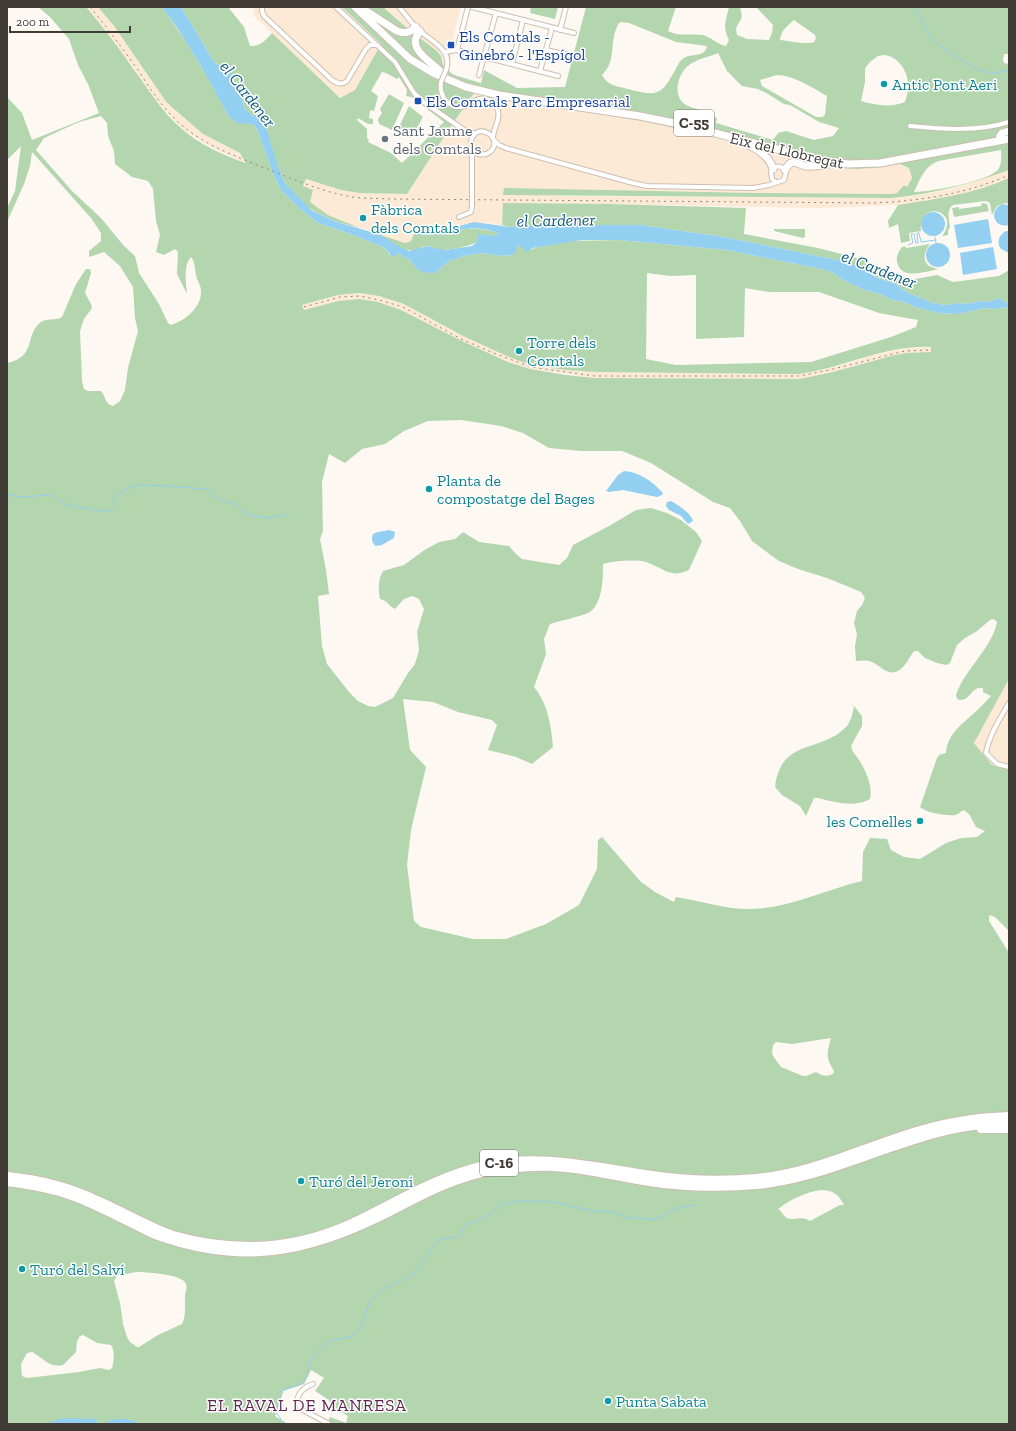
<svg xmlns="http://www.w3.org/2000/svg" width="1016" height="1431" viewBox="0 0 1016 1431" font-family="'Zilla Slab',serif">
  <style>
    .built { fill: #fdead6 }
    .green { fill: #b3d6af; fill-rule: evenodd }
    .water { fill: #92cff1 }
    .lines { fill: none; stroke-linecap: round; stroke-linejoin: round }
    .stream { stroke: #92cff1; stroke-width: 1 }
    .canal { stroke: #92cff1; stroke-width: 4 }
    .minor-casing { stroke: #cbbeb1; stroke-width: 6 }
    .trunk-casing { stroke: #cbbeb1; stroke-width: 9 }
    .motorway-casing { stroke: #cbbeb1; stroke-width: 10 }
    .minor { stroke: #fff; stroke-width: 4 }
    .trunk { stroke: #fff; stroke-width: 7 }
    .motorway { stroke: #fff; stroke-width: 8 }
    .rail { stroke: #8b8580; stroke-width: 1; stroke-dasharray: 2 4; stroke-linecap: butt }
    .minor-bridge-casing { stroke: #cbbeb1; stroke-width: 6; stroke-linecap: butt }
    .minor-bridge { stroke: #fff; stroke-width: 4 }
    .transit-dot { fill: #1a4fb4; stroke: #fff; stroke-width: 1.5 }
    .culture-dot { fill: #0f9aa8; stroke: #fff; stroke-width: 1.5 }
    .worship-dot { fill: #6b7280; stroke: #fff; stroke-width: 1.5 }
    .labels { text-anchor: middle; stroke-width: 3; stroke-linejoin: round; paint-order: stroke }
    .shield { fill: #fff; stroke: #7a7672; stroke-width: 1 }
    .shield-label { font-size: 15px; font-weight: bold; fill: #413b36 }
    .transit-label { font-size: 16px; fill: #164399; stroke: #fff; text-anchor: start }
    .culture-label { font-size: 16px; fill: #0d838f; stroke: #fff; text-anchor: start }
    .worship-label { font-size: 16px; fill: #5b616d; stroke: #fff; text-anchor: start }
    .street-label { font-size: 16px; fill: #413b36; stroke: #fff }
    .water-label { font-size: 17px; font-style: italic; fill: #0f5b7c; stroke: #fff }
    .neighbourhood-label { font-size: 17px; letter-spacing: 1px; fill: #5e244c; stroke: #fff }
  </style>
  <rect width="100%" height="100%" fill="#fdf8f2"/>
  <path class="built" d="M 86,7 L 98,7 L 114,26 L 167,103 L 203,134 L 240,153 L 246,163 L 227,155 L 203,143 L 182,129 L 151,95 L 134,69 Z
    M 255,7 L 342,7 L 381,44 L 355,90 L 340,98 L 253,15 Z
    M 383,7 L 461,7 L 452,42 L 449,44 L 451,54 L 450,72 L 443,65 L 441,56 L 437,51 L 407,28 Z
    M 475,92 L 647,122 L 727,140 L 744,145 L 758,152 L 769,150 L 812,162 L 834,167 L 856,169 L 875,168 L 900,164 L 909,168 L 912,178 L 907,187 L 904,185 L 897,193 L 892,194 L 755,193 L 504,188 L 560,196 L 892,198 L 908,197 L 954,188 L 1009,170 L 1009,178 L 996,184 L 960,195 L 898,205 L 819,208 L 610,204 L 503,203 L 502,225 L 488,223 L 423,231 L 415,231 L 411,241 L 405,243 L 360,228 L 328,215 L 310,202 L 303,186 L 306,179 L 341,190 L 359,193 L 407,194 L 451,126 Z
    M 359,293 L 379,296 L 404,304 L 463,336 L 566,370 L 595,372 L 799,374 L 831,368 L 874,355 L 906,348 L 931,347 L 931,352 L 906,353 L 891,356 L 833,372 L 800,379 L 595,378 L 530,369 L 508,362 L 460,340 L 401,310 L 338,301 L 304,310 L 302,305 L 338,295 Z
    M 1009,679 L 1009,769 L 993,765 L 974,743 Z"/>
  <path class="green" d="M 38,7 L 86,7 C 103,27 119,48 134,70 C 149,90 162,112 182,129 C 199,144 224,156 246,163 L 240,153 L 203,134 L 167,103 L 114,26 L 98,7 L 162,7 C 187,41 208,77 228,115 L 252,124 L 257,129 L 274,176 L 281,190 L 298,207 L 318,223 L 348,233 L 383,247 L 390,255 L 399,253 L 403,257 L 410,259 C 415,270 423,273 435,273 L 449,261 L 468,255 L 483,253 L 501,256 L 513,255 L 518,244 L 530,250 L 538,247 L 569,241 L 619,240 L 727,250 L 826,270 L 834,273 L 843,280 L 862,289 L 883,295 L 892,300 L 904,302 L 918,308 L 939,313 L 958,314 L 985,308 L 996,309 L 1009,307 L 1009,679 L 974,743 L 992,765 L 1009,769 L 1009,931 L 995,917 L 989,915 L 989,921 L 1009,953 L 1009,1424 L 327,1424 L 330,1417 L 346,1423 L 348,1416 L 330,1405 L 329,1400 L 315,1391 L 324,1378 L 311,1370 L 304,1384 L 283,1391 L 275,1416 L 288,1424 L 143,1424 L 127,1419 L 107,1421 L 107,1424 L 99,1424 L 98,1422 L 7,1424 L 7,363 C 37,357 24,335 41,322 C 47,318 56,321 62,317 L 76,284 L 86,269 L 90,269 L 91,273 L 85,293 L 91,304 L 92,308 L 84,319 L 80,331 L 82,381 L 84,389 L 88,391 L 101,391 C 106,397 105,404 113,406 L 120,401 L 125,390 L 128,368 L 138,331 L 135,318 L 133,287 L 120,266 L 104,252 L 89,257 L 89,251 L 101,241 L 101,233 L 91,218 L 32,152 L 30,166 L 24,184 L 7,222 L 7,208 L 15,191 L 21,146 L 7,160 L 7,97 L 22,113 L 32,140 L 99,113 L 88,84 L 78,65 L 69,39 L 50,17 ZM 101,116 L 107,123 L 108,136 L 114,151 L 115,164 L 132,177 L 148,181 L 153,189 L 156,221 L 160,235 L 156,252 L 164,255 L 175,249 L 178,252 L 177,274 L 187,294 C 186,283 183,266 191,257 C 195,262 195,269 196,275 C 197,281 201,285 201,291 C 202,307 185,321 171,325 L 168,323 L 159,304 L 139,273 L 135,256 L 124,246 L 101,218 L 72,191 L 36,150 L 44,138 L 79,122 ZM 647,273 L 671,276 L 696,275 L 696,339 L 744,337 L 745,288 L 769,292 L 819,292 L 879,313 L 918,320 L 916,327 L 891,337 L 811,362 L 676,365 L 646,359 ZM 359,293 L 379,296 L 404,304 L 463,336 L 509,357 L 531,365 L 566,370 L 595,372 L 799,374 C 810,372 821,370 832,367 C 864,358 897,345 931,347 L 931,352 L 906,353 L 891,356 L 833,372 L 800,379 L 595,378 L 566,375 L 530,369 L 508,362 L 460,340 L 401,310 L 378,302 L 359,299 L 338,301 L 304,310 L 302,305 L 338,295 ZM 461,420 L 501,426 L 523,433 L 549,448 L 581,451 L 622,451 L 651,463 L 713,502 L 730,508 L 740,521 L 752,541 L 779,561 L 798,569 L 827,578 L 854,589 L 861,592 L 865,598 L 862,605 L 857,611 L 854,623 L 857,634 L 855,646 L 856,661 C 861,661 865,660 869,661 C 881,664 889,681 903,667 C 908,662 910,656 914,651 L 918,651 L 925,658 L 937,663 L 946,665 L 950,663 L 957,645 L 965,638 L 977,631 L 990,620 L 994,619 L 997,622 C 992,648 965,669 956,695 L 957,699 C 970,704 970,686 983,688 L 983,692 L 991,696 C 985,702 979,709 973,714 C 961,725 947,735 946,753 L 939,755 L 937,758 L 920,807 C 926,813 947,816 955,815 C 959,814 961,811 964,810 L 969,814 L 976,827 L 985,831 L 977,837 L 961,838 L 946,843 L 920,859 L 904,857 L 891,850 L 887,839 L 870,838 L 863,852 L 862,881 C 824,890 788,909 749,909 C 724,909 701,901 676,897 L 674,902 L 672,901 L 655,892 L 640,881 L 602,837 L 598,840 L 597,869 L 579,905 L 546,924 L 506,939 L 473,939 L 421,927 L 414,921 L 407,865 L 411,830 L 426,767 L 410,750 L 403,699 L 433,702 L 458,712 L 492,720 L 497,725 L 488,750 L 516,757 L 532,764 L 553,747 C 551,725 548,704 534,687 L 546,654 L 544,639 L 550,624 C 559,621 583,616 590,612 C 603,602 603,578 603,564 C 613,561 636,559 646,562 C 664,568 670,579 689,570 L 702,541 L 696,532 L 681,520 L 667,513 L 651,508 L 636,510 L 609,526 L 573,545 L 567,558 L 559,565 L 522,559 L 515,553 L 509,546 L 479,542 L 463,532 L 455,539 L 439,542 L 423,551 L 404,565 L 383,571 C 378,579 378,590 380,599 C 389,601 388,606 395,609 L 404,599 L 412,596 L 419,599 L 424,609 L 417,632 L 419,650 L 415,664 L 408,673 L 393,698 L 375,707 L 368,706 L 358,701 L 349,692 L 327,664 L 322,646 L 318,596 L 329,594 L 326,570 L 320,539 L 323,531 L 322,482 L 329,454 L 345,463 L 362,449 L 385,444 L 404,431 L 428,421 ZM 831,1038 C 827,1054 825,1056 834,1071 L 833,1074 C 826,1077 822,1076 816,1072 L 806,1076 L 803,1076 L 781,1067 L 773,1056 L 772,1052 L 773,1045 L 776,1042 L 792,1044 ZM 821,1190 C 833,1190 839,1195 844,1205 L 840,1205 L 810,1221 C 801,1215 796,1221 787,1218 C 783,1216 782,1211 778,1209 C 789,1200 806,1192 821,1190 ZM 136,1272 C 145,1272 183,1274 186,1284 C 188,1289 184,1294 185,1299 C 185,1307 186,1316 182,1324 L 158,1335 L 139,1347 L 137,1347 L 130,1342 L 127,1337 L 123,1324 L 120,1303 L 114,1281 L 117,1276 ZM 83,1335 L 97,1343 L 111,1345 C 115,1351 114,1362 112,1368 L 109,1370 L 100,1368 L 79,1372 L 27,1378 L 22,1376 L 21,1364 L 27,1353 L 32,1352 C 43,1358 49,1368 63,1365 L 76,1352 L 77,1341 L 80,1336 Z
    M 181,7 L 228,7 L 244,27 L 250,46 C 261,46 265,41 272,33 L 340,98 L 355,90 L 381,44 L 342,7 L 383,7 L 407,28 L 437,51 L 441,56 L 443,65 L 450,72 L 454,75 L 481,83 L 484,70 L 517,88 L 565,87 L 586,7 L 676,7 L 668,31 C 679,37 691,33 703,35 C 711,37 718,45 726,46 L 729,40 C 722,27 726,20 729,7 L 740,7 C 744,22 740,17 736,29 L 737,35 L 747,39 L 769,40 L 772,33 L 773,25 L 756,7 L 1009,7 L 1009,54 L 1004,54 L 1003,60 L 1004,63 L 1009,64 L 1009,170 C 971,184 932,194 892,198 L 503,195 L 504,188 L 755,193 L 892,194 L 897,193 L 904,185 L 907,187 L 912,178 L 909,168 L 900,164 L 875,168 L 856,169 L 834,167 L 812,162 L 769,150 L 758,152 L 744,145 L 727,140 L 647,122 L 475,92 L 451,126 L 407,194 L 359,193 L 341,190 L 306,179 L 303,186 L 313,190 L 310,202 L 328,215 L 360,228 L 334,221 L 308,208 L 285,183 L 255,116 L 248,113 L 245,110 L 241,96 L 233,83 L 231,76 L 227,71 L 214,62 ZM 794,20 L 815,35 L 816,38 L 814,42 C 807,45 789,41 780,40 C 781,31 786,27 794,20 ZM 621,22 L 629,23 L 676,42 L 707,46 C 705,58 691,53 684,58 C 679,61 678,66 675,70 C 661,97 656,96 628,89 C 617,86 608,86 602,75 C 618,59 608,41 619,23 ZM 718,53 L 727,71 L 742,86 L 758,89 L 768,94 L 784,104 L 790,105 L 819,122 L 839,128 L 833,136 L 814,140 L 786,131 L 778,133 L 773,140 L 716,123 L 717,119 C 711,111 696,110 686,105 C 672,97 677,74 689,65 C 697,59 709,57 718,53 ZM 884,55 C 899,56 910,74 908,89 C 908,93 906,98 905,102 C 891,108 875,105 861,101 L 865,82 L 865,68 L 870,62 L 878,56 ZM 382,72 L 386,73 L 397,79 L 399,77 L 407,90 L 406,96 L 412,97 L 444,122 L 402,163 L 391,153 L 368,142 L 369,140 L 367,138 L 367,129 L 357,120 L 358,118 L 368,124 L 373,124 L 373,119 L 369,118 L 370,110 L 374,111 L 378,96 L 371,91 ZM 777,75 C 793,75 813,88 827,96 L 825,115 L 822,117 L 816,117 L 762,86 L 760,80 ZM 1001,150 C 1001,156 1002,162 999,168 C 993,181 929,192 914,192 C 920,179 924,167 938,161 Z
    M 531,7 L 558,7 L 555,19 L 530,13 Z
    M 389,94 L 404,103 L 392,130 L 379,124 L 378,119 L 382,113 L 380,109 Z
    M 409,106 L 423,117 L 411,138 L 397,131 Z
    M 1009,178 L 1009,204 L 1005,203 L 997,206 L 992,215 L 990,203 L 986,201 L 953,205 C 946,210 949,219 950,227 L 948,231 L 948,235 L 942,236 C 962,210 917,199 921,231 L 909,233 L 910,241 L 901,243 L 898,224 L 889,228 L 888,221 L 898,205 C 936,199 974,194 1009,178 Z
    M 503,203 L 610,204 L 746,208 L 744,234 L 818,248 L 865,260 L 909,280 L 937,275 L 953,282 L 999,276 L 1009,270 L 1009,301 L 1005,303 L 999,298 L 989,302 L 982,301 L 964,304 L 960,303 L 946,305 L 933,303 L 908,293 L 896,284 L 875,277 L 869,272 L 856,266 L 837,260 L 724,237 L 640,225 L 549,225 L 510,227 L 502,225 Z
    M 982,203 L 987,204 L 989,211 L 954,217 L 952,208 L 959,207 L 959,209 L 981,206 Z
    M 456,227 L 457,231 C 473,226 485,229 501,234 L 492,236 L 478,235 L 478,241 C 473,246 450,250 442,250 C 437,250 432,246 427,246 C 420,247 415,252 408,250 C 399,249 388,242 381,235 L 405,243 L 411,241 L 415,231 L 423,231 Z
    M 774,229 L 805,229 L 805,237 L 803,238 L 774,231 Z
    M 930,244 C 920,257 924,267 939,269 C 927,271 903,280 898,265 C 895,257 898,253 902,247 L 905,246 L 906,248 Z
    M 854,706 L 862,716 L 862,726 L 851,746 C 852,752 856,755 859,760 C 866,771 873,786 870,799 C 854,808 835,802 818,798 L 814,798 L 806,816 L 800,806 L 782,795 L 775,787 C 781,737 821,754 847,726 C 851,721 853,712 854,706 Z"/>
  <path class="water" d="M 162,7 L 181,7 L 214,62 L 230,73 L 233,83 L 241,96 L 245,110 L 254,116 L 260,115 L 263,117 L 278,167 L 285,183 L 311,210 L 334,221 L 381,235 L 396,245 L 409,251 L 428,246 L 438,249 L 446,250 L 472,246 L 478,241 L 478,234 L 492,236 L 500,234 C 486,228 472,226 457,231 L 456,227 L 474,222 L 510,227 L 549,225 L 640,225 L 724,237 L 837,260 L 863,268 L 875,277 L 896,284 L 908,293 L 933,303 L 946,305 L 960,303 L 964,304 L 982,301 L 989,302 L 999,298 L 1005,303 L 1009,301 L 1009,307 L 996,309 L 985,308 L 958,314 L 939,313 L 918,308 L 904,302 L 892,300 L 883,295 L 862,289 L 843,280 L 834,273 L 826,270 L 727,250 L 619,240 L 582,240 L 538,247 L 533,248 L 527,252 L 518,244 L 516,251 L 513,255 L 501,256 L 483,253 L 468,255 L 449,261 L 435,273 C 421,273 416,271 410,259 L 403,257 L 399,253 L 393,257 L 383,247 L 348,233 L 318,223 L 298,207 L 281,190 L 274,176 L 257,129 L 252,124 L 237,123 L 228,115 L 202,68 L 178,29 Z
    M 1002,204 L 1009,205 L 1009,225 C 994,229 988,211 1002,204 Z
    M921 224a12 12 0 1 1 24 0a12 12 0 1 1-24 0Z
    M 988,219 L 992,243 L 958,248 L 954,225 Z
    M 1006,231 L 1009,231 L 1009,253 L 1001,249 C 996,242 999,235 1006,231 Z
    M926 255a12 12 0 1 1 24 0a12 12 0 1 1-24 0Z
    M 993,247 L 997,269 L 963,275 L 960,253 Z
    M 624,471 C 640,472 651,481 661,491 L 663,493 L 662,495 L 657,497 L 623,490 L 609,492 L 606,491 L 618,475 Z
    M 671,501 C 678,505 691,513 693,521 L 688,524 L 681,516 L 669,510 L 666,506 L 667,502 Z
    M 389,530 L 395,532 L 394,538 L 382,545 L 376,546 C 372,543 371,539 373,534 L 378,532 Z
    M 64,1418 L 95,1419 L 99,1424 L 45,1424 Z
    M 118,1419 L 127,1419 L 143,1424 L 107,1424 L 107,1421 Z"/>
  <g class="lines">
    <path class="stream" d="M 915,7 L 928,33 L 934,42 L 976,69 L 991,73 L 1009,71
      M 935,237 L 936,243
      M 908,245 L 913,243 L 911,234 L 914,234 L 916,243 L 918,243 L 917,233 L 919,233 L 921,242 L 936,240
      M 7,495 L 21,497 L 50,495 L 67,505 L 105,512 C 117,510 112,503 115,496 L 129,488 L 138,485 L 170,486 L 204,489 L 209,490 L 215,497 L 221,500 L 235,504 L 242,511 L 246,514 L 260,517 L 271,518 L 285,514
      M 278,1424 L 281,1419 L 276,1413 L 283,1390 C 288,1387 297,1387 303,1383 C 308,1379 307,1369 310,1363 C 313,1357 319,1348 325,1344 C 335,1336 350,1342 358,1331 C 367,1320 365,1305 375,1296 C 388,1284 402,1282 414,1273 C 424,1264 428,1251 438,1242 C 442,1237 452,1239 458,1236 C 463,1233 463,1227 467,1224 L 480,1220 L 489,1215 L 503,1204 L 521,1201 L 553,1202 L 592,1211 L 604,1211 L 619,1214 L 626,1218 L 641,1218 L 651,1220 L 662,1217 L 671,1211 L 681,1207 L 696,1205"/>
    <path class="canal" d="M 418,233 L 438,233 L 460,228"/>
    <g class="minor-casing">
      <path id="minor" d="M 262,7 L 262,11 L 264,16 L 332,80 C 338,84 342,85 347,81 L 366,49 L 370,45 L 376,45
        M 336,7 L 395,62 L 414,93 L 425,103 L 464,130 L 470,133 L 476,133
        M 399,7 C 406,15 412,24 420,31 C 432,42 453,50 446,70
        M 472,7 L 574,33
        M 560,30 L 566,7
        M 457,50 L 468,7
        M 546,50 L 569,55
        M 445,52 L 457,50 L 558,76
        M 512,64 L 523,20
        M 540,71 L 552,28
        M 479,75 L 496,13
        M 441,82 C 439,96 449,111 465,106 C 469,105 472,102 476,100 C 485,96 496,101 498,111 C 501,120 493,128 493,138
        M 910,126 C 942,129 978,132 1009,122
        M 494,140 L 499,145 L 506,148 L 633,183 L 647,186 L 753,188 L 769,185 L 784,180 L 786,172 C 784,167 779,165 773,168 L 771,172 L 772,179 L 776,182
        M 471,141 C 477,119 505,139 490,152 C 486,155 482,155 478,154 L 472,148
        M 472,148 L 472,191
        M 459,217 L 471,212 L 472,206
        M 1009,703 C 1000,719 989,735 986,753 L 997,764 L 1009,767
        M 313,1384 C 304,1387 298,1392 297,1402 L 301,1409 L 329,1424"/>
    </g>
    <g class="trunk-casing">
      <path id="trunk" d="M 355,7 L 410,59 L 433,73 L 466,87 L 499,95 L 640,116 L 684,125 L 820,160 L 848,164 L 880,163 L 1009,139
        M 360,7 L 397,31 C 405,34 409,33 416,27
        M 420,31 C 404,49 433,62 443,74
        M 1000,136 L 1002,133 L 1009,131
        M 749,145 C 759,150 770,157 773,169
        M 785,170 C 792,157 796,164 806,166 C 812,167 820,165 826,165"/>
    </g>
    <g class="motorway-casing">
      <path id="motorway" d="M 981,1129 L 1009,1129
        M 7,1176 C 39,1179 68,1186 97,1200 C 123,1211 147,1226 173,1235 C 198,1242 225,1246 251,1246 C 285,1246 321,1237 352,1223 C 394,1203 435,1177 481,1166 C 541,1152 593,1167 652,1175 C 686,1180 722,1181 756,1178 C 809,1173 852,1152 901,1136 C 936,1124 973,1117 1009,1116
        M 7,1182 C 23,1184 40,1187 56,1191 C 91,1201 123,1220 155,1235 C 241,1266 306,1254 386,1214 C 419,1197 454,1177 492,1171 C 513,1168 533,1166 554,1167 C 591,1169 627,1180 663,1184 C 694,1187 726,1188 756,1185 C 813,1180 864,1155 918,1139 C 947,1129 978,1124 1009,1123"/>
    </g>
    <use href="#minor" class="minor"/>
    <use href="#trunk" class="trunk"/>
    <use href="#motorway" class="motorway"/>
    <path class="rail" d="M 90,7 C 107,27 122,48 138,70 C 149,87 160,104 174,118 C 201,145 238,157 272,171 C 296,180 321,191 347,196 C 360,199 375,198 389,199 L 873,203 C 920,201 966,194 1009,175
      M 304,307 L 340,297 L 360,296 L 379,300 L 403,307 L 461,339 L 496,354 L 531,367 L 595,376 L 799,376 L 829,370 L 905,351 L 930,350"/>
    <g class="minor-bridge-casing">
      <path id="minor-bridge" d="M 441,82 L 446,70
        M 472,191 L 472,206"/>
    </g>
    <use href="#minor-bridge" class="minor-bridge"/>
  </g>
  <g class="transit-dot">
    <rect x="447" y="41" width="8" height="8" rx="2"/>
    <rect x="414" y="97" width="8" height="8" rx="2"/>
  </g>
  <g class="culture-dot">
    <circle cx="884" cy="84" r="4"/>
    <circle cx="363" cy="218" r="4"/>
    <circle cx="519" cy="351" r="4"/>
    <circle cx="429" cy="489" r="4"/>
    <circle cx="920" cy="821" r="4"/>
    <circle cx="301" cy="1181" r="4"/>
    <circle cx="22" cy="1269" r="4"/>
    <circle cx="608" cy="1401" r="4"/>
  </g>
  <circle class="worship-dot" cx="385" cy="139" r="4"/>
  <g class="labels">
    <g class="shield">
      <rect x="674" y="110" width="40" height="26" rx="3"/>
      <rect x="480" y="1150" width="38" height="26" rx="3"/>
    </g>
    <g class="shield-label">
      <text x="694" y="128">C-55</text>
      <text x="499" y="1168">C-16</text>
    </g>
    <g class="transit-label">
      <text x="459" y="42">Els Comtals -<tspan x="459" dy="18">Ginebró - l'Espígol</tspan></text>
      <text x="426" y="107">Els Comtals Parc Empresarial</text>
    </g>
    <g class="culture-label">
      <text x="892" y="90">Antic Pont Aeri</text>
      <text x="371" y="215">Fàbrica<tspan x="371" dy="18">dels Comtals</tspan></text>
      <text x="527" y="348">Torre dels<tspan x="527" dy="18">Comtals</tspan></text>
      <text x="437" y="486">Planta de<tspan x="437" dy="18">compostatge del Bages</tspan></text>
      <text x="912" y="827" text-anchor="end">les Comelles</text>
      <text x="309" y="1187">Turó del Jeroni</text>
      <text x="30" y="1275">Turó del Salví</text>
      <text x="616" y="1407">Punta Sabata</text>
    </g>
    <g class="worship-label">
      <text x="393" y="136">Sant Jaume<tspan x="393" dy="18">dels Comtals</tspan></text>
    </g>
    <g class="street-label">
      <text transform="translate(787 150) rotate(13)" y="6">Eix del Llobregat</text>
    </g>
    <g class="water-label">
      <text transform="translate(248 94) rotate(52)" y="6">el Cardener</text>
      <text transform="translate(556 220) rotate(-1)" y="6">el Cardener</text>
      <text transform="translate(879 269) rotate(21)" y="6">el Cardener</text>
    </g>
    <g class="neighbourhood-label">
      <text x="307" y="1411">EL RAVAL DE MANRESA</text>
    </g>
  </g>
  <rect width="1016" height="1431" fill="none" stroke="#413b36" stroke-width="16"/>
  <path d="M10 26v6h120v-6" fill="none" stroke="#413b36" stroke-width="2"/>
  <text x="16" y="26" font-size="12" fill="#413b36" stroke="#ffffff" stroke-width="3" paint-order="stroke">200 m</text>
</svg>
